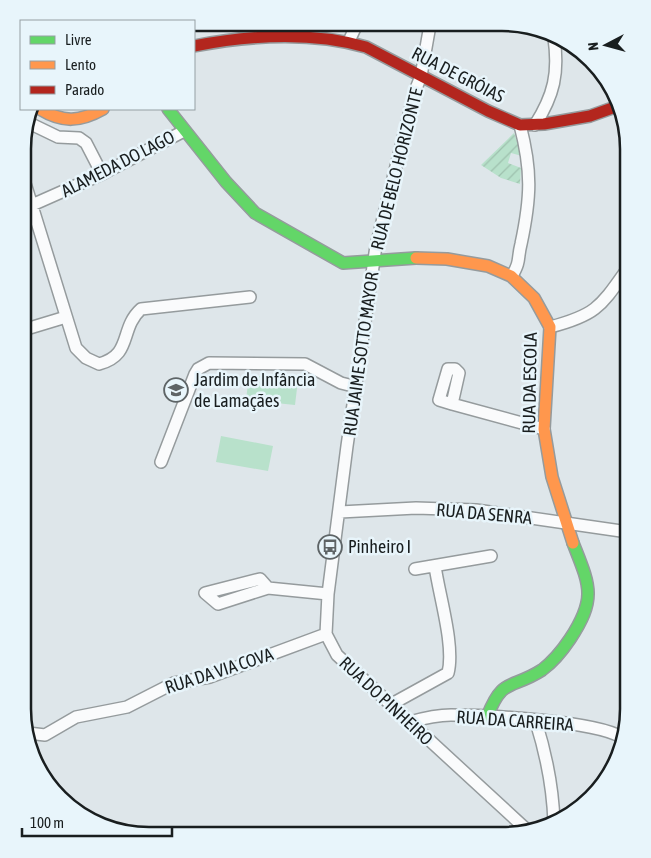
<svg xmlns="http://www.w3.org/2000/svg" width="651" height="858" viewBox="0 0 651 858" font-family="'Asap Condensed',sans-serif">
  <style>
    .garden { fill: url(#garden-furrows) }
    .pitch { fill: #b8e1cb }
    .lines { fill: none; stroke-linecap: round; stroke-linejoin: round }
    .street-casing { stroke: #959b9d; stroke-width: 14 }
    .fast-casing { stroke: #959b9d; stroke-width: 14 }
    .slow-casing { stroke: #959b9d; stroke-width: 14 }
    .jam-casing { stroke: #959b9d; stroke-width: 14 }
    .street { stroke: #fafbfc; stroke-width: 11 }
    .fast { stroke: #63d668; stroke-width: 11 }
    .slow { stroke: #ff974d; stroke-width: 11 }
    .jam { stroke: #b3261e; stroke-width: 11 }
    .labels { text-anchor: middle; stroke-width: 5; stroke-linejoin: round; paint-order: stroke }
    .street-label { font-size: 18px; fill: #191e1f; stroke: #e8f5fb }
    .poi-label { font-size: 18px; fill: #191e1f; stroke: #e8f5fb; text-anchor: start }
    .rim { fill: none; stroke: #191e1f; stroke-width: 2.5 }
  </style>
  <defs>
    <pattern id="garden-furrows" width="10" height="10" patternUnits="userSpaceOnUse" patternTransform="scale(1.25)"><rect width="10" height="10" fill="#b8e1cb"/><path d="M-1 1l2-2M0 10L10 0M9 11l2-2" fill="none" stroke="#9ec1ae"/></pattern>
  </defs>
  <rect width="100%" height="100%" fill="#dee6ea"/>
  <path class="garden" d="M 514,133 L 522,156 L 511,153 L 508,163 L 521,168 L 520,184 L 501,178 L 481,165 Z"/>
  <path class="pitch" d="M 249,375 L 298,380 L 295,405 L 246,400 Z
    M 221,436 L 273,446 L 268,471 L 216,462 Z"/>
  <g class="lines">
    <g class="street-casing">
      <path id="street" d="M 430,25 L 421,76 L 415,91 L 376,246 L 347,446 L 328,594 L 326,634 L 337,655 L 527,830
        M 349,41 L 356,26
        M 27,122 L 58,137 L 79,138 L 86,143 L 102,174
        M 535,125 C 554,95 559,73 554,38
        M 24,180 L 76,348 L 86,358 L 99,364 C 133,355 119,329 141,309 L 250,297
        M 23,209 L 102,174 L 184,131
        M 512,276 C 521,260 517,260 521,244 C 531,197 532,171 520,125
        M 550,327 C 597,315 601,306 628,268
        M 23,330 L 66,317
        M 452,404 L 439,400 L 448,369 L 455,369 L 459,373 L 452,404 L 544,429
        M 161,462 L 195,374 L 198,369 L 209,363 L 305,364 L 341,383 L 357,387
        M 340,512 L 416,508 L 476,510 L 628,532
        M 415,569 L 491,556
        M 268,588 L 260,579 L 205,593 L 218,604 L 268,588 L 328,594
        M 390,705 L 448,673 C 455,646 439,595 435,566
        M 410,722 C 424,718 437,715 451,715 C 486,715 595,721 621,737
        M 536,722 C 546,754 553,789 554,823
        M 28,733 L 45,735 L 76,717 L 127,707 L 174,683 L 210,677 L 326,634"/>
    </g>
    <g class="fast-casing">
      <path id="fast" d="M 168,109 L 226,182 L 255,213 L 343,263 L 416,258
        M 487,717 C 503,676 511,690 542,670 C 554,661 562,651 570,639 C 597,598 590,586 573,543"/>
    </g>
    <g class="slow-casing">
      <path id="slow" d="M 40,109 C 63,123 80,122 103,109
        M 416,258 L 447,259 L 488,266 L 511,276 L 534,298 L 550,327 L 544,429 L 552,477 L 573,543"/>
    </g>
    <g class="jam-casing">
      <path id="jam" d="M 194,46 C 251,35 310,31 366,47 L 488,111 L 520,125 L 544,124 L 590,116 L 618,106"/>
    </g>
    <use href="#street" class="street"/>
    <use href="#fast" class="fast"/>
    <use href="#slow" class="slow"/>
    <use href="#jam" class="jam"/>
  </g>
  <defs>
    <g id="school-ring" transform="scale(1.25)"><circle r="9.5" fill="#e8f5fb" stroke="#5e6466" stroke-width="1.5"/><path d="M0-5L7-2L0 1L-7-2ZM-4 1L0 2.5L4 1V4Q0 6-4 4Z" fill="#5e6466"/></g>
    <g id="bus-ring" transform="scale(1.25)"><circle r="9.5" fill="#e8f5fb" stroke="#5e6466" stroke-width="1.5"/><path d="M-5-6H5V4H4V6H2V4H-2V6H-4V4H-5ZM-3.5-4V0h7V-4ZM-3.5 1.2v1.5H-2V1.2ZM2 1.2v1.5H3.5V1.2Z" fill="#5e6466"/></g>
  </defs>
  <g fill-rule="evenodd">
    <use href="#school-ring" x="176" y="390"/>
    <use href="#bus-ring" x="330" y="547"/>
  </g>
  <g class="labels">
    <g class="street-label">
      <text transform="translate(458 75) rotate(27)" y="6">RUA DE GRÓIAS</text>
      <text transform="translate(118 164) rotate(-27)" y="6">ALAMEDA DO LAGO</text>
      <text transform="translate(397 169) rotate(-76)" y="6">RUA DE BELO HORIZONTE</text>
      <text transform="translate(361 354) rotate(-82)" y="6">RUA JAIME SOTTO MAYOR</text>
      <text transform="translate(530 383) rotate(-89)" y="6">RUA DA ESCOLA</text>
      <text transform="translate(484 514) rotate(5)" y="6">RUA DA SENRA</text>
      <text transform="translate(219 671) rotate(-18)" y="6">RUA DA VIA COVA</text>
      <text transform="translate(386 701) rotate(43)" y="6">RUA DO PINHEIRO</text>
      <text transform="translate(515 721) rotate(4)" y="6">RUA DA CARREIRA</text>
    </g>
    <g class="poi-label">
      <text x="194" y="386">Jardim de Infância<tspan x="194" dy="21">de Lamaçães</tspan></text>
      <text x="348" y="553">Pinheiro I</text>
    </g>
  </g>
  <path d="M0 0H651V858H0ZM149 31H502A118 118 0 0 1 620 149V709A118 118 0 0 1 502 827H149A118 118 0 0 1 31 709V149A118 118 0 0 1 149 31Z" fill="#e8f5fb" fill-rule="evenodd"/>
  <path class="rim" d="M149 31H502A118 118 0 0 1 620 149V709A118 118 0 0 1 502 827H149A118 118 0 0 1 31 709V149A118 118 0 0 1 149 31Z"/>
  <rect x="20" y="20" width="175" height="90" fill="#e8f5fb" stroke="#959fa3"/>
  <rect x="30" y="36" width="25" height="8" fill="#63d668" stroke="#959fa3"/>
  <text x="65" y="45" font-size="15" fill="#191e1f">Livre</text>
  <rect x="30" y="61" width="25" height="8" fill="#ff974d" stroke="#959fa3"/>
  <text x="65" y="70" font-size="15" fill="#191e1f">Lento</text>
  <rect x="30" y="86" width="25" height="8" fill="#b3261e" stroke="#959fa3"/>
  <text x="65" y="95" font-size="15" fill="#191e1f">Parado</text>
  <g transform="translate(606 45) rotate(264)" stroke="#e8f5fb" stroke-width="4" paint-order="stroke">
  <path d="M0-4L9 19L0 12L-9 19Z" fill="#191e1f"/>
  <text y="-8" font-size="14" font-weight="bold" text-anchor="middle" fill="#191e1f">N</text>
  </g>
  <path d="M22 828v8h150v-8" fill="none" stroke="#191e1f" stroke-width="2.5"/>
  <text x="30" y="828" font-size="15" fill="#191e1f" stroke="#e8f5fb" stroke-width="4" paint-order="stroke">100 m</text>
</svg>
